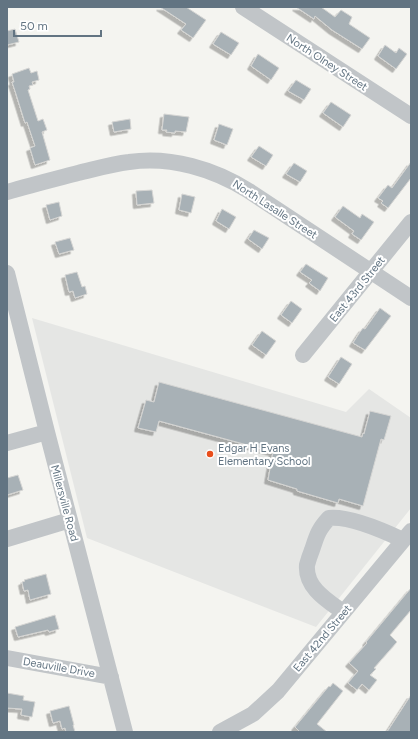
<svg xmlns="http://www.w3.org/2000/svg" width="418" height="739" viewBox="0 0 418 739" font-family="Figtree,sans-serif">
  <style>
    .built { fill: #e5e6e4 }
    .building { fill: #a8b1b6; stroke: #d5d5d3; filter: url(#shadow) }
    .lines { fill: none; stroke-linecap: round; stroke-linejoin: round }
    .minor { stroke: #c1c5c8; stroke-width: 16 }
    .poi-dot { fill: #e94e1b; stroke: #fff; stroke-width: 1.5 }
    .labels { text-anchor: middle; stroke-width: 4; stroke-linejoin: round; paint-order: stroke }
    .street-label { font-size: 11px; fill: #627482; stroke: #fff }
    .poi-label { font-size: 11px; fill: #627482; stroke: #fff; text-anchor: start }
  </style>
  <defs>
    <filter id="shadow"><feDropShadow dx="-3.5" dy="3.5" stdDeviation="0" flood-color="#0004"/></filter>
  </defs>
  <rect width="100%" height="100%" fill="#f4f4f0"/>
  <path class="built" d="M 32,318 L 346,412 L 369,389 L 411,418 L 411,508 L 316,627 L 87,538 Z"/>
  <path class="building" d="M 160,7 L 186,7 L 206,20 L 193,38 L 181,30 L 186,24 Z
    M 296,7 L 321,7 L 335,17 L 341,10 L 352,17 L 349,24 L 370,38 L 362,49 L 332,30 L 315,16 L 314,19 Z
    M 15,29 L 19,42 L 7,45 L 7,31 Z
    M 221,32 L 239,43 L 231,55 L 213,44 Z
    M 385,45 L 396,53 L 399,48 L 407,54 L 396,69 L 378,56 Z
    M 258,54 L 279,68 L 271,80 L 251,66 Z
    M 29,68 L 31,73 L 37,71 L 39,80 L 32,82 L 33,85 L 29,86 L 30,89 L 28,90 L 38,121 L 43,119 L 47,130 L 42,132 L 50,160 L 35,165 L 30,148 L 35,146 L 27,122 L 25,123 L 16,94 L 12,82 L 14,82 L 12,74 Z
    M 296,80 L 311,89 L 304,100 L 288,91 Z
    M 331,102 L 351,115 L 343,127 L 323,113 Z
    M 164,114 L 189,117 L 186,132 L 175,131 L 175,133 L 166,132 L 167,130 L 162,130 Z
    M 130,119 L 131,129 L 114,132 L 112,122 Z
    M 219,124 L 233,129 L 227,145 L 214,140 Z
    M 259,146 L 273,155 L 266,166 L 251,157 Z
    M 411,162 L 411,178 L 388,208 L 381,203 L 383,201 L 378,198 L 388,185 L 392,188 Z
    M 294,163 L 307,171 L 300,182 L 286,174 Z
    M 152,190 L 154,203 L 137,205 L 136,191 Z
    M 182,194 L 195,197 L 191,213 L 179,210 Z
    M 59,202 L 62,216 L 50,220 L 46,205 Z
    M 343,206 L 360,218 L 362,214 L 374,222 L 361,240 L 352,234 L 354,231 L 335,217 Z
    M 222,209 L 236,217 L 229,229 L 216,221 Z
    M 254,230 L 269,238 L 262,249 L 248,239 Z
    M 70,238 L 74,250 L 59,254 L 55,242 Z
    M 306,264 L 328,278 L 320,291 L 309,283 L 312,280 L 300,272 Z
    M 77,272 L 82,287 L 85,286 L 87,294 L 75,298 L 73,291 L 69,292 L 65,275 Z
    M 291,301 L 302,309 L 292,323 L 281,315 Z
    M 380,308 L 391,316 L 365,350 L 353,343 L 360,332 L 363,328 L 365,329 Z
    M 262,331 L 276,341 L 266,355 L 252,345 Z
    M 341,357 L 352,364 L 339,384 L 328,377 Z
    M 159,382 L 362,437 L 363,433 L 364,434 L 370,411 L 391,416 L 384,440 L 381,439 L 363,506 L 339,499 L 338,503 L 297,491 L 297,489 L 268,480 L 273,452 L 159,421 L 156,432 L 138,428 L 146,400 L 154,402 Z
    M 18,475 L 23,490 L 7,495 L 7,478 Z
    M 46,574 L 51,594 L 30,600 L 28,590 L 24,591 L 22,582 L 25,581 L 24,580 Z
    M 411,588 L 411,610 L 390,635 L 397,642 L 374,668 L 376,669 L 370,675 L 377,680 L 369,690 L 362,684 L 357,690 L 348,683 L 358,671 L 349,663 L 367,643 L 366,642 Z
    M 55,615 L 59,629 L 49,632 L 48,630 L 18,637 L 15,627 Z
    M 333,683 L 343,691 L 317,724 L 327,732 L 300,732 L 295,727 L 329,686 L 330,687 Z
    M 7,693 L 24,696 L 23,700 L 35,702 L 32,717 L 21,715 L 22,709 L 7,708 Z
    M 411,695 L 411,732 L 387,732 Z
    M 69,706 L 74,725 L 73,725 L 75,732 L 66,732 L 65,728 L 62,729 L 60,721 L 53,723 L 50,711 Z"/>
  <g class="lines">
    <path class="minor" d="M 243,7 L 411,116
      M 7,192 C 31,185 55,179 78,173 C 95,169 112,164 129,162 C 171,156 214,169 249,191 L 411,298
      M 7,273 L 47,432 L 125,732
      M 303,355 L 411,222
      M 7,443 L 47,432
      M 7,539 L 70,520
      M 343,612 C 328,601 305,588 307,565 C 308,561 310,555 312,550 C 317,535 318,530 329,518 C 349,516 384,531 403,540
      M 7,658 L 111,677
      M 220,732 L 253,714 L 278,691 L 411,531"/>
  </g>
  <circle class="poi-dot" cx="210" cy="454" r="4"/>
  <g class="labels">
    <g class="street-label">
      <text transform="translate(327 62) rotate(33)" y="4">North Olney Street</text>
      <text transform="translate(275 209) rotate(33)" y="4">North Lasalle Street</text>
      <text transform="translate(357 289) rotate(-51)" y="4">East 43rd Street</text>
      <text transform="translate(65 503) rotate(75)" y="4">Millersville Road</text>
      <text transform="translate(322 638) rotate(-50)" y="4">East 42nd Street</text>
      <text transform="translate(59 667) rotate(10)" y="4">Deauville Drive</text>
    </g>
    <g class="poi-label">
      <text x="218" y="452">Edgar H Evans<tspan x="218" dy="13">Elementary School</tspan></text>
    </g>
  </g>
  <rect width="418" height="739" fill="none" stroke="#627482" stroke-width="16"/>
  <path d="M14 30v6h87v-6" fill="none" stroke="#627482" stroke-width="2"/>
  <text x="20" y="30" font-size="12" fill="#627482" stroke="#ffffff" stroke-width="3" paint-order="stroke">50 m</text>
</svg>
